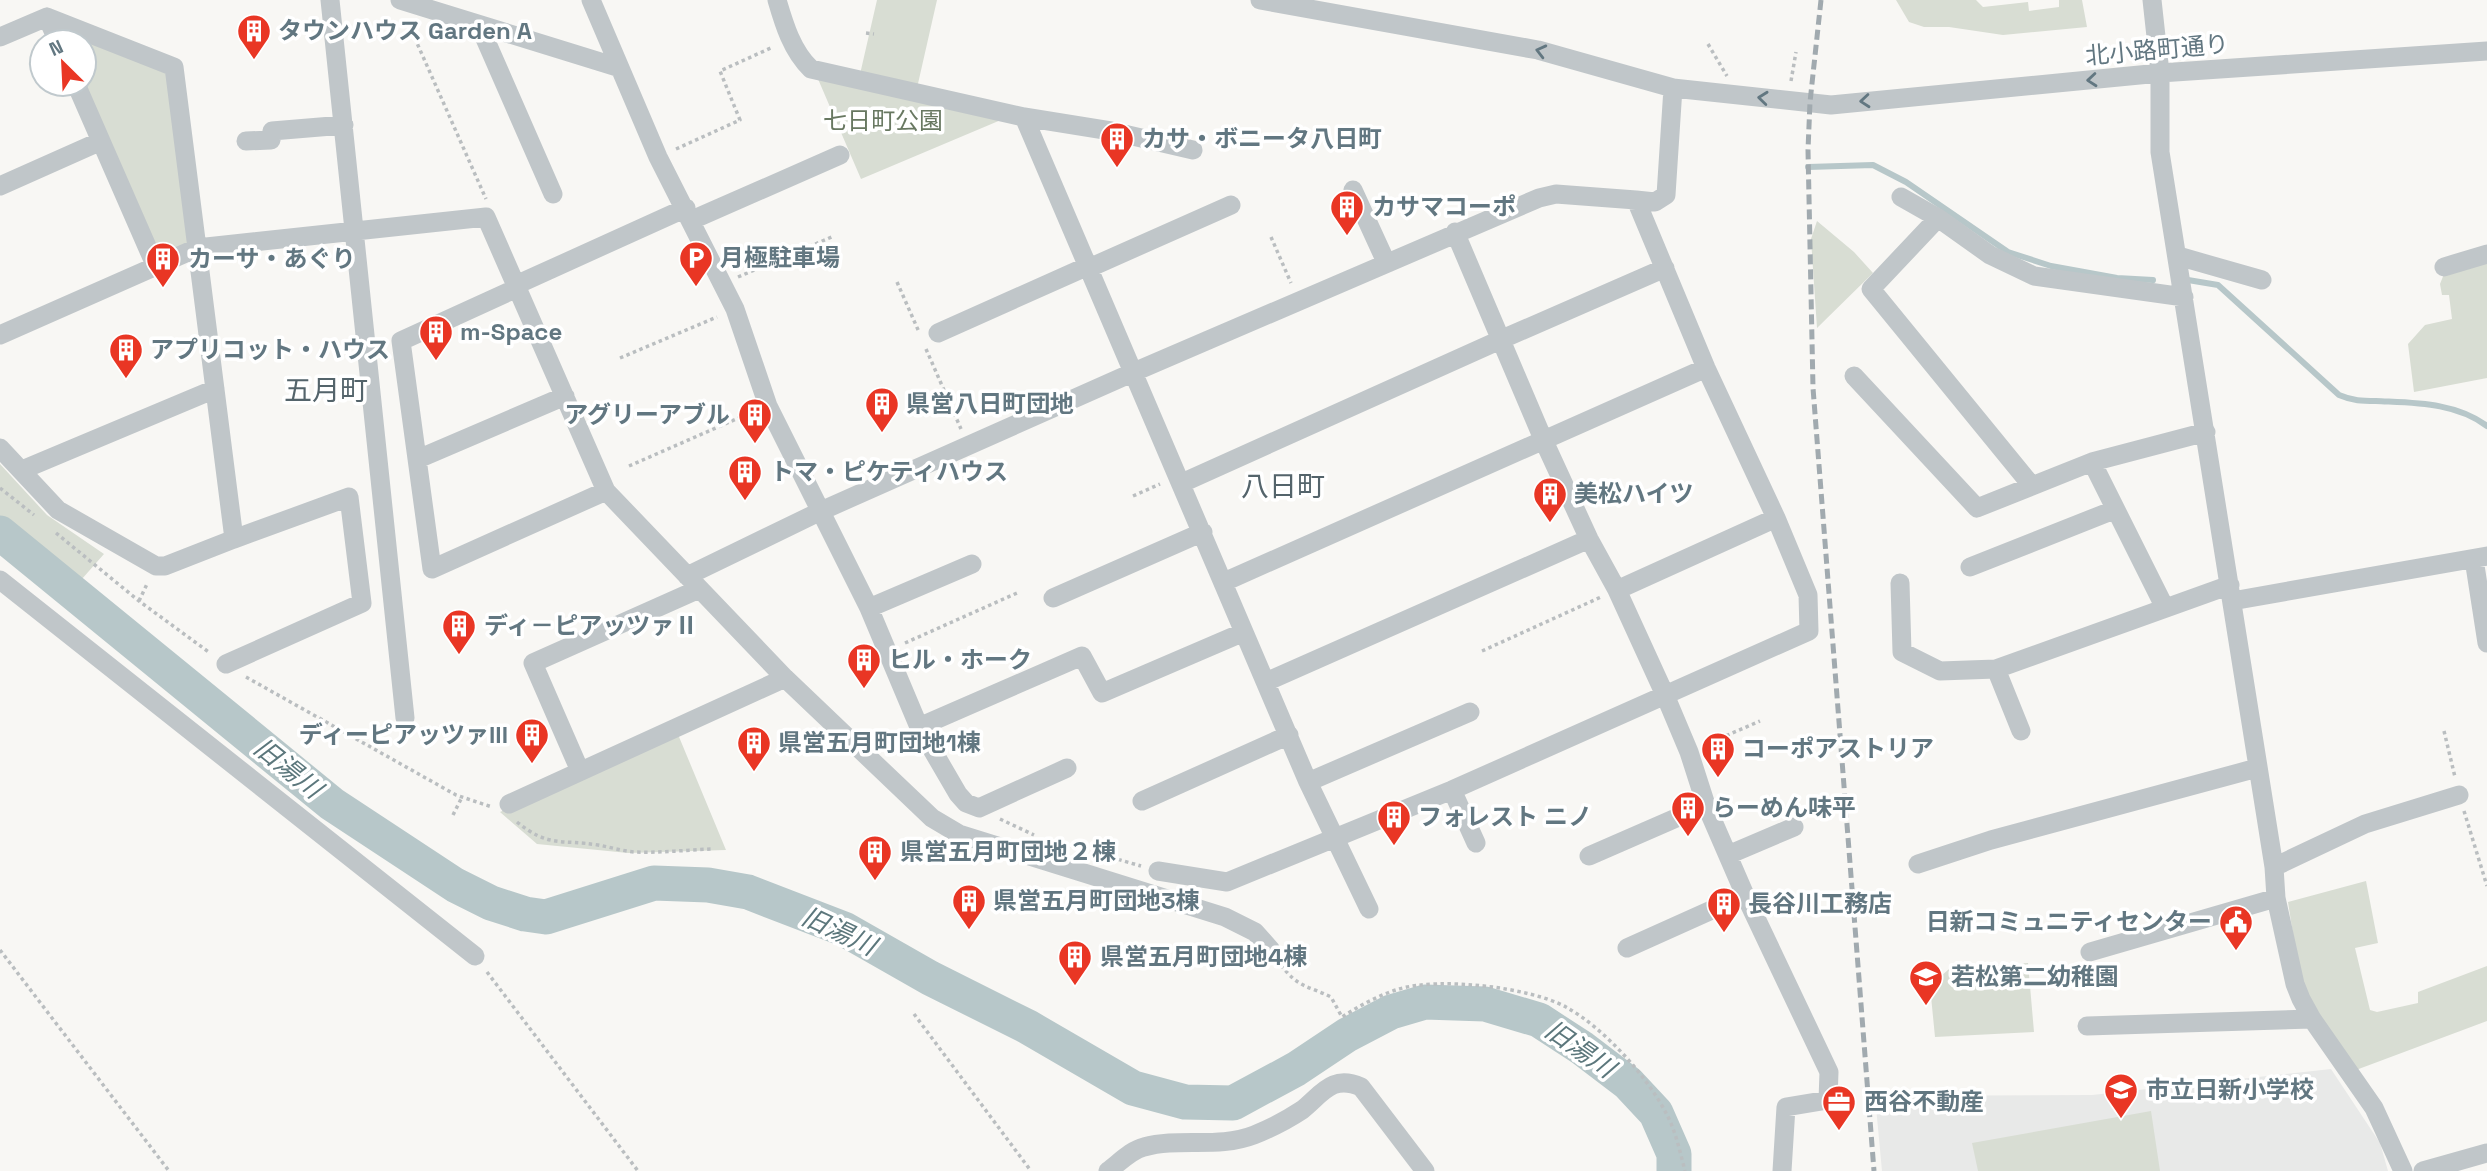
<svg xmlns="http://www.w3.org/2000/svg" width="2487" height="1171" viewBox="0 0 2487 1171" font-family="'Space Grotesk','Noto Sans JP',sans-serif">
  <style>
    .built { fill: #e8e9e8 }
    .green { fill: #d8ddd3 }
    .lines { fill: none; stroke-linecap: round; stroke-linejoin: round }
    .stream { stroke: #b7c7c9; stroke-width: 6 }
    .river { stroke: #b7c7c9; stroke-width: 35 }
    .path { stroke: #babec0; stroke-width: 3.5; stroke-dasharray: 3.5 3.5; stroke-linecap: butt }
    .minor { stroke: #c0c6c9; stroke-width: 19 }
    .rail { stroke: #a1aaaf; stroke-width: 5; stroke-dasharray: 10 5; stroke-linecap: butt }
    .oneway { stroke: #627781 }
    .labels { text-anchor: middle; stroke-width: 7; stroke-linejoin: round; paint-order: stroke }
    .poi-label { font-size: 24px; font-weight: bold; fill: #627781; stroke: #fff; text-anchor: start }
    .street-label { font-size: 24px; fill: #627781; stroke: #fff }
    .park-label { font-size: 24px; fill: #687861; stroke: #fff }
    .water-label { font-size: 26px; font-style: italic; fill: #5c777c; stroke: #fff }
    .quarter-label { font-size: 28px; fill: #54646b; stroke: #fff }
  </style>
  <rect width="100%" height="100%" fill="#f8f7f4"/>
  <path class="built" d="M 2331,1069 L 2380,1143 L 2388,1171 L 1882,1171 L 1875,1096 L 2092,1095 Z"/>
  <path class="green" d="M 877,0 L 937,0 L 917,88 L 1008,117 L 861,179 L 815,72 L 858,83 Z
    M 1896,0 L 1976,0 L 1983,7 L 2028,2 L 2029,11 L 2059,7 L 2059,0 L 2082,0 L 2087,27 L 2003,35 L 1949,27 L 1924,27 L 1909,22 Z
    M 57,27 L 169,71 L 191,244 L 159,259 L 84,84 L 84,42 L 64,42 Z
    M 1817,221 L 1854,252 L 1873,273 L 1817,328 L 1811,239 Z
    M 2487,263 L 2487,378 L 2414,392 L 2408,344 L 2425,325 L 2452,319 L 2449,295 L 2442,295 L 2440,284 L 2444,274 Z
    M 0,464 L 47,515 L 104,554 L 74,588 L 0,527 Z
    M 677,732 L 726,850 L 628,853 L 537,844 L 500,812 Z
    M 2366,881 L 2378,943 L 2355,948 L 2370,1010 L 2377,1012 L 2418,1003 L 2418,992 L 2487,966 L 2487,1021 L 2356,1070 L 2310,1001 L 2298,966 L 2288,902 Z
    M 2028,963 L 2034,1032 L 1935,1037 L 1930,986 L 1949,969 Z
    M 2151,1111 L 2160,1171 L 1978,1171 L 1972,1143 Z"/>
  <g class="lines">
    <path class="stream" d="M 1808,167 L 1873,165 L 1906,182 L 2008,252 L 2051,266 L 2117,278 L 2153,280
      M 2188,280 L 2218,285 L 2339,395 C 2353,401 2362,401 2376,401 C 2414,403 2455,402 2487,426"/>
    <path class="river" d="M 0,533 L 332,804 L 455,885 L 491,903 L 525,914 L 546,917 L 654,883 L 708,885 L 748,892 L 844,929 L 930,978 L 1028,1027 L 1133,1088 L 1185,1102 L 1233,1103 L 1296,1069 L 1347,1035 L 1391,1012 L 1425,1002 L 1485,1004 L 1539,1020 L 1582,1048 L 1628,1083 L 1656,1113 L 1674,1154 L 1674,1171"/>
    <path class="path" d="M 409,25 L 486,199
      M 866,33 L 874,34
      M 1708,44 L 1727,76
      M 1791,81 L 1796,52
      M 676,149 L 740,120 L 720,71 L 773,47
      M 1271,237 L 1291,283
      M 738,277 L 834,236
      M 897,282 L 919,332
      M 926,349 L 961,429
      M 620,358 L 717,317
      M 629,466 L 750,413
      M 0,488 L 34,515
      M 1133,496 L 1160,484
      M 56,533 L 139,601 L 210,653
      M 139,601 L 147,584
      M 905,643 L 1017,593
      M 1482,651 L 1601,597
      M 246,677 L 456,795 L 492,807
      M 2444,731 L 2455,777
      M 1707,744 L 1760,721
      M 2464,811 L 2487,886
      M 453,815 L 462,797
      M 1000,819 L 1034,835
      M 517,822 C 549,848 561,839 598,845 C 610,847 622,851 635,852 C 660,853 686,850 711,849
      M 1051,840 L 1141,866
      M 0,950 L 169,1171
      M 1281,965 C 1298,988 1309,986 1331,997 L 1342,1017 C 1359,1006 1379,995 1399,989 C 1440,977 1529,987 1566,1007 C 1604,1028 1648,1077 1667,1115 C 1676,1132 1680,1152 1685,1171
      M 487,972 L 638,1171
      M 914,1014 L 1031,1171"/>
    <path class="minor" d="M 330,0 L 405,718
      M 400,0 L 620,68
      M 591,0 L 658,157 L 735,309 L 768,406 L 869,608 L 919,727 L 958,794 L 966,803 L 979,808 L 1067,768
      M 777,0 C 784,24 792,51 811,69 L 1024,117 L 1111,131 L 1193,150
      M 1260,0 L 1538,50 L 1673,88 L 1831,105 L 2160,73 L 2487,51
      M 2152,0 L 2160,73 L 2160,152 L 2274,867 L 2276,898 L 2295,984 L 2301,999 L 2312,1019 L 2374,1108 L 2403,1171
      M 47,17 L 58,42
      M 479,25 L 553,194
      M 0,37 L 47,17 L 174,67 L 234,539 L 165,566 L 156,566 L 58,510 L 0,448
      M 76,84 L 156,267
      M 1024,117 L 1308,782 L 1369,909
      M 246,141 L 271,140 L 272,131 L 344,125
      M 0,186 L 101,141
      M 1353,190 L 1386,262
      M 1901,197 L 1938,218 L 1990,255 L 2034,276 L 2184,297
      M 1938,218 L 1871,289 L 2032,486
      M 692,220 L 840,155
      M 1455,232 L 1543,439 L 1589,539 L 1617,590 L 1665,695 L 1689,752 L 1706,805 L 1745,895 L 1829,1072 L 1828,1100 L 1786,1107 L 1782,1171
      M 2178,256 L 2262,280
      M 2444,267 L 2487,254
      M 1089,268 L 1231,205
      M 516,285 L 686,208
      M 517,288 L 401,341 L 432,569 L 606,491
      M 938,333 L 1088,266
      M 0,335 L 197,248 L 486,217 L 606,491 L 785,678 L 932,818 L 959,834 L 1225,917 L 1255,932 L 1271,950
      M 1854,376 L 1977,508 L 2092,462 L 2165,608
      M 418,459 L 565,396
      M 2092,462 L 2206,432
      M 22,470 L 215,389
      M 1182,483 L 1500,340 L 1665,268
      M 2474,559 L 2487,643
      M 1970,567 L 2114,510
      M 687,576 L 821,511 L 1134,372 L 1539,198 L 1556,194 L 1636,200
      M 0,580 L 475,956
      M 1224,582 L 1706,368
      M 1900,583 L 1902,652 L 1940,671 L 1996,669 L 2230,585
      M 1617,590 L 1776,518
      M 1053,598 L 1203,532
      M 2232,601 L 2487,556
      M 869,608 L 972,564
      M 226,664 L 362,603 L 349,497 L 234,539
      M 1996,669 L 2021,731
      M 1266,682 L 1589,539
      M 919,727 L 1082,656 L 1102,693 L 1244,632
      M 580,771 L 533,663 L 699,589
      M 1308,782 L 1470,712
      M 1452,790 L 1476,843
      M 1142,801 L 1289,735
      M 509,804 L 785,678
      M 1728,855 L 1794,827
      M 1589,856 L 1706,805
      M 1918,864 L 1991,840 L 2257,768
      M 2274,867 L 2365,824 L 2459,795
      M 1158,871 L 1227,882 L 1452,790 L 1809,631 L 1808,595 L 1776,518 L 1706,368 L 1636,200 L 1655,202 L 1666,195 L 1673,88
      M 1627,948 L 1745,895
      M 2090,952 L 2276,898
      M 2087,1026 L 2312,1019
      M 1108,1171 C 1119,1163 1131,1150 1144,1147 C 1180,1137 1218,1149 1254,1135 C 1271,1128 1287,1120 1302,1110 C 1322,1094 1332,1074 1361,1087 L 1425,1171
      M 2423,1171 L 2487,1153"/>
    <path class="rail" d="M 1821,0 L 1810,102 L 1808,150 L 1813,388 L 1874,1171"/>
  </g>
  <defs><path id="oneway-chevron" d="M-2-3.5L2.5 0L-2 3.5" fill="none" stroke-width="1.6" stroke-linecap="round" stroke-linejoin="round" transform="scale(1.75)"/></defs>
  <g class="oneway">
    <use href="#oneway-chevron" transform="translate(1541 51) rotate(-166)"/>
    <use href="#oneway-chevron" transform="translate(2092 80) rotate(175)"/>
    <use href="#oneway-chevron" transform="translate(1763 98) rotate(-174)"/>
    <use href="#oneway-chevron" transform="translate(1865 101) rotate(175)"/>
  </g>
  <defs>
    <g id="building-pin" transform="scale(1.75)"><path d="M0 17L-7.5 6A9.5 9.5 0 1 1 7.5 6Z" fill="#e93624" stroke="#fff"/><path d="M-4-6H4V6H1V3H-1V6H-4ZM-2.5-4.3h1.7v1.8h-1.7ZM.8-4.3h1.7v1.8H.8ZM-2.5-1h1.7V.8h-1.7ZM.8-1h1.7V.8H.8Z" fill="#fff"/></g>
    <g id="parking-pin" transform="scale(1.75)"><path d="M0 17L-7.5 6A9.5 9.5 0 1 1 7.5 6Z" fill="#e93624" stroke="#fff"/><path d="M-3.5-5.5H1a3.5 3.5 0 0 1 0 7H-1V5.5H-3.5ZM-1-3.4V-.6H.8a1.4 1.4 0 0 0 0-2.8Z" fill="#fff"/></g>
    <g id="civic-pin" transform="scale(1.75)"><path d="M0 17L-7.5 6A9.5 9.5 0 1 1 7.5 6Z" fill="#e93624" stroke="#fff"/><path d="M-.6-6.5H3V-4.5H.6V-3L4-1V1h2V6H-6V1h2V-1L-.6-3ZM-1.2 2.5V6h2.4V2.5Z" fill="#fff"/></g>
    <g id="school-pin" transform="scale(1.75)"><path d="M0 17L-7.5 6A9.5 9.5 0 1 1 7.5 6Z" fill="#e93624" stroke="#fff"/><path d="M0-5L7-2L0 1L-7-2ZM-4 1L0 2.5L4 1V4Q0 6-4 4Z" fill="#fff"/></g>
    <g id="office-pin" transform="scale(1.75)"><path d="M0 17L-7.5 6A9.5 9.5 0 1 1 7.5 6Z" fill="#e93624" stroke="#fff"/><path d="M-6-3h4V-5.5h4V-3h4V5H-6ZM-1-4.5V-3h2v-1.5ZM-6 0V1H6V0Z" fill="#fff"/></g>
  </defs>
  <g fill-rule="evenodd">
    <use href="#building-pin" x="254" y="31"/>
    <use href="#building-pin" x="1117" y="139"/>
    <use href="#building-pin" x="1347" y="207"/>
    <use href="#parking-pin" x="696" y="258"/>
    <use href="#building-pin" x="163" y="259"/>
    <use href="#building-pin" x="436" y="332"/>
    <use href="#building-pin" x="126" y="350"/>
    <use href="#building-pin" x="882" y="404"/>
    <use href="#building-pin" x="755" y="415"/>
    <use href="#building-pin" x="745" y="472"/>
    <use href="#building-pin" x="1550" y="494"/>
    <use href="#building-pin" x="459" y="626"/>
    <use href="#building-pin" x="864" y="660"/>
    <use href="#building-pin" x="532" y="735"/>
    <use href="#building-pin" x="754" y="743"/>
    <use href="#building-pin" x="1718" y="749"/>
    <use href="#building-pin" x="1688" y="808"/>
    <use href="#building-pin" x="1394" y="817"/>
    <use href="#building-pin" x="875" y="852"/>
    <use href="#building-pin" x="969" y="901"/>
    <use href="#building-pin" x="1724" y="904"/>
    <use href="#civic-pin" x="2236" y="922"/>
    <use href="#building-pin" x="1075" y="957"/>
    <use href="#school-pin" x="1926" y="977"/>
    <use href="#school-pin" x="2121" y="1090"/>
    <use href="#office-pin" x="1839" y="1102"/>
  </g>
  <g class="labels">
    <g class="poi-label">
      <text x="278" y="39">タウンハウス Garden A</text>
      <text x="1142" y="147">カサ・ボニータ八日町</text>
      <text x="1372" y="215">カサマコーポ</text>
      <text x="720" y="266">月極駐車場</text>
      <text x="188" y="267">カーサ・あぐり</text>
      <text x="460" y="340">m-Space</text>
      <text x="150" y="358">アプリコット・ハウス</text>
      <text x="906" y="412">県営八日町団地</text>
      <text x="730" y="423" text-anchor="end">アグリーアブル</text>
      <text x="770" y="480">トマ・ピケティハウス</text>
      <text x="1574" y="502">美松ハイツ</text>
      <text x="484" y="634">ディ－ピアッツァⅡ</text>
      <text x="888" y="668">ヒル・ホーク</text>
      <text x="508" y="743" text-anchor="end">ディーピアッツァIII</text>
      <text x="778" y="751">県営五月町団地1棟</text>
      <text x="1742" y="757">コーポアストリア</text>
      <text x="1712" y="816">らーめん味平</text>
      <text x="1418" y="825">フォレスト ニノ</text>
      <text x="900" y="860">県営五月町団地２棟</text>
      <text x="993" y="909">県営五月町団地3棟</text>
      <text x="1748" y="912">長谷川工務店</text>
      <text x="2212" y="930" text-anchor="end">日新コミュニティセンター</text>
      <text x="1100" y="965">県営五月町団地4棟</text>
      <text x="1951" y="985">若松第二幼稚園</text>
      <text x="2146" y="1098">市立日新小学校</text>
      <text x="1864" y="1110">西谷不動産</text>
    </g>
    <g class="street-label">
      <text transform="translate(2157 50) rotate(-5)" y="8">北小路町通り</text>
    </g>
    <g class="park-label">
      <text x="883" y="129">七日町公園</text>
    </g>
    <g class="water-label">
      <text transform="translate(288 768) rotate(39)" y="9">旧湯川</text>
      <text transform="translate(839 931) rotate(25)" y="9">旧湯川</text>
      <text transform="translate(1580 1049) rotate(35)" y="9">旧湯川</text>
    </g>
    <g class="quarter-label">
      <text x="326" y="400">五月町</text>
      <text x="1283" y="496">八日町</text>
    </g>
  </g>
  <g transform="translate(63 63) rotate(336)"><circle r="33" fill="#ffffff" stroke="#c0c9cd" stroke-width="2"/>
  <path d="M0-5L12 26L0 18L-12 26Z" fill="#e93624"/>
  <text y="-10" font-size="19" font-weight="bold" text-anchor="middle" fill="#627781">N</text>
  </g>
</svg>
